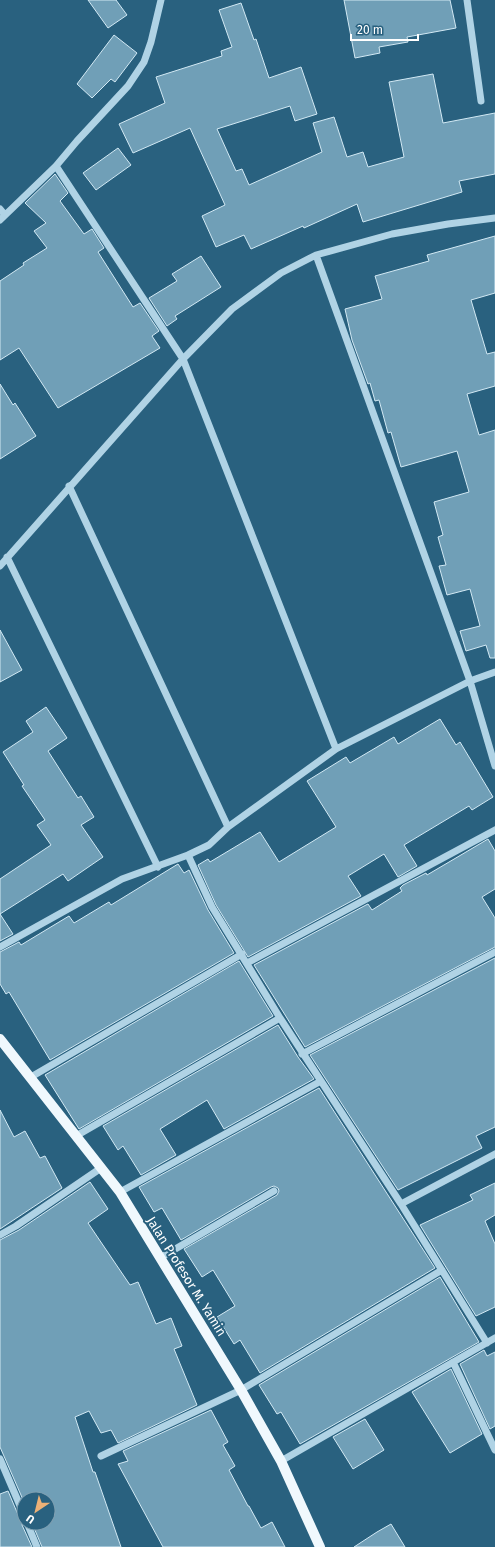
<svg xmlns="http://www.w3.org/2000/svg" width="495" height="1547" viewBox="0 0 495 1547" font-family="'Fira Sans',sans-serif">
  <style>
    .building { fill: #709fb7; stroke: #d2e9f4 }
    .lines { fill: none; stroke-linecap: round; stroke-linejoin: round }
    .minor { stroke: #b0d3e5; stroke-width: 7 }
    .major { stroke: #f0f8fd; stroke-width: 10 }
    .labels { text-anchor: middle; stroke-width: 4; stroke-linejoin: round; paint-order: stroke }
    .street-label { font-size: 13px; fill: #fff; stroke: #29617f }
  </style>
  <rect width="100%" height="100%" fill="#29617f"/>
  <path class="building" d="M 88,0 L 116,0 L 127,15 L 108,28 Z
    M 344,0 L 450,0 L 456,28 L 407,37 L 408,42 L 379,47 L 380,53 L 355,58 Z
    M 241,3 L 254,40 L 256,39 L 269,78 L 301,67 L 317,114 L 295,121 L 290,106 L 217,129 L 236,171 L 242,169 L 249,185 L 322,152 L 313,123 L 334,117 L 347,157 L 363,152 L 368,167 L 404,157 L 389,82 L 433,74 L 443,123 L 495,113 L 495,174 L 459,181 L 462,192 L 363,222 L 357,204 L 304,228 L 303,226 L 251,249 L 244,235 L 216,247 L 202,216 L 225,205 L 190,128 L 133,153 L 119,124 L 165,103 L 156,77 L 222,56 L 221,51 L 232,47 L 219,10 Z
    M 114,35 L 137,53 L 115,82 L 111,79 L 92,98 L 77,84 Z
    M 118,148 L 131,165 L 96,190 L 83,173 Z
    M 55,174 L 68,193 L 60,201 L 84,234 L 92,229 L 104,248 L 98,252 L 133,307 L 140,303 L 159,331 L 152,336 L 160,348 L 58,408 L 19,348 L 0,360 L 0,281 L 24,265 L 23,263 L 47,248 L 34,231 L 46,223 L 25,203 Z
    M 495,236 L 495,293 L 471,300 L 487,354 L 495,352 L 495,386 L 467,394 L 479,435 L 495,430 L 495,658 L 490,658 L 486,645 L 466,651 L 460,631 L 480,626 L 470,589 L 447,595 L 439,566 L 446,565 L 438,537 L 443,535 L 434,502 L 469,492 L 457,451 L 401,467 L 391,432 L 388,433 L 379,400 L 375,401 L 370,383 L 368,384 L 352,340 L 345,309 L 382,299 L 375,276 L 429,261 L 427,255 Z
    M 201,256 L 221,287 L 175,316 L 177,319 L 167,326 L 149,298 L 177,281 L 172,274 Z
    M 0,384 L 13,405 L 15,403 L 36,436 L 0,459 Z
    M 0,630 L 22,670 L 0,682 Z
    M 46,707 L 67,738 L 48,751 L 78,798 L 81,796 L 94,817 L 81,825 L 103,857 L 68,881 L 63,874 L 0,914 L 13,934 L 0,941 L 0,879 L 51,845 L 37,825 L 45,820 L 22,786 L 24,785 L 3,752 L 33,732 L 26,721 Z
    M 440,719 L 456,745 L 460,742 L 493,797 L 472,810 L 469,806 L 404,845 L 417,866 L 398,877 L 384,854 L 348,876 L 361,896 L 248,957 L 216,905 L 198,865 L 208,859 L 210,862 L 260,832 L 279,862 L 336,827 L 307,781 L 346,757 L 350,763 L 394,737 L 398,744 Z
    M 488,839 L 495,851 L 495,889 L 482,897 L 495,918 L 495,947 L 305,1047 L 254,965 L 366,905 L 368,904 L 372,910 L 402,891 L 400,888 L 403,885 L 426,873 L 427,875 Z
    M 178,864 L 184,873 L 189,870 L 208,910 L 234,953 L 50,1060 L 9,992 L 6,994 L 0,984 L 0,952 L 19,942 L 21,945 L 69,916 L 74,923 L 109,902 L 111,905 Z
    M 495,958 L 495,1127 L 476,1136 L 482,1148 L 398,1190 L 310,1055 Z
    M 239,961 L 273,1016 L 79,1129 L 45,1075 Z
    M 278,1025 L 298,1057 L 314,1079 L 224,1129 L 207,1100 L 160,1129 L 176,1155 L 141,1175 L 123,1146 L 118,1150 L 103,1126 Z
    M 319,1088 L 435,1268 L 260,1373 L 240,1340 L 234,1344 L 217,1317 L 235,1306 L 213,1270 L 202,1277 L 184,1249 L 277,1195 L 279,1191 L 278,1188 L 274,1186 L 271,1187 L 181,1240 L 162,1208 L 154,1212 L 139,1187 Z
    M 0,1110 L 14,1137 L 25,1131 L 40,1158 L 45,1156 L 62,1188 L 0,1229 Z
    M 90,1182 L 108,1209 L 88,1223 L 130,1285 L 138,1282 L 156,1324 L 171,1318 L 182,1346 L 174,1349 L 197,1405 L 118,1443 L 111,1430 L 101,1433 L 89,1411 L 75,1417 L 93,1472 L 95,1472 L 121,1547 L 42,1547 L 32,1523 L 48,1523 L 48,1499 L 24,1499 L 24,1502 L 0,1447 L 0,1240 L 19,1230 Z
    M 495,1183 L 495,1215 L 485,1221 L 495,1244 L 495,1307 L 476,1316 L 420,1225 L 473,1200 L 470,1195 Z
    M 440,1277 L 479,1342 L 300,1444 L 281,1412 L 277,1414 L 259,1385 Z
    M 484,1350 L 487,1356 L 495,1352 L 495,1426 L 490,1429 L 460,1364 Z
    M 451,1369 L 482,1434 L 450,1453 L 412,1392 Z
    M 211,1410 L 228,1442 L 223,1445 L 235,1466 L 229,1470 L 248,1506 L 249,1506 L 261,1528 L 272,1522 L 285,1547 L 163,1547 L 118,1464 L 128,1461 L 123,1451 Z
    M 365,1419 L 384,1450 L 353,1469 L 333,1437 Z
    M 8,1491 L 19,1517 L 23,1520 L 22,1525 L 32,1547 L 0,1547 L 0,1494 Z
    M 391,1524 L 405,1547 L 354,1547 L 377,1532 Z"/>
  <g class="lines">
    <path class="minor" d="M 467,0 L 481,101
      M 56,166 L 183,359 L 336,749
      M 0,209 L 5,215
      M 0,220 L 56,166 L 77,141 L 128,86 L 144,62 L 151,42 L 161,0
      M 316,255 L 470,681 L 495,766
      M 69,486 L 228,827
      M 7,557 L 158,867
      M 0,566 L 183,359 L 232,309 L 281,273 L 316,255 L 392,234 L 448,224 L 495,218
      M 188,855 L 212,907 L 280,1018 L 401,1204 L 487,1343
      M 0,947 L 122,879 L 188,855 L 209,845 L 228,827 L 336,749 L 470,681 L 495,672
      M 247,963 L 495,830
      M 302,1054 L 495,952
      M 31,1077 L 242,954
      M 76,1136 L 280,1018
      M 120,1192 L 321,1081
      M 401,1204 L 495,1154
      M 0,1235 L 16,1226 L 101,1168
      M 160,1258 L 274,1191
      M 453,1362 L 495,1450
      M 101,1456 L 241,1390 L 442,1270
      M 0,1459 L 24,1515
      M 281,1461 L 495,1338
      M 27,1523 L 37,1547"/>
    <path class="major" d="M 0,1039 L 120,1192 L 241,1390 L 281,1461 L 320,1547"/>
  </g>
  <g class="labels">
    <g class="street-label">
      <text transform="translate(187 1276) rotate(58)" y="5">Jalan Profesor M. Yamin</text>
    </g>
  </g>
  <g transform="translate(36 1511) rotate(215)"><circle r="19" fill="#29617f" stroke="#7fa0b2"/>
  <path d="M0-3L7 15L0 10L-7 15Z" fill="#ecb177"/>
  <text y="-6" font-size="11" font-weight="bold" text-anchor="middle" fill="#ffffff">U</text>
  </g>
  <path d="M351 34v6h67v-6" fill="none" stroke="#ffffff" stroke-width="2"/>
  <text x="357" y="34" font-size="12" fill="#ffffff" stroke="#29617f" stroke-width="3" paint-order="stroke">20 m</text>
</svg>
